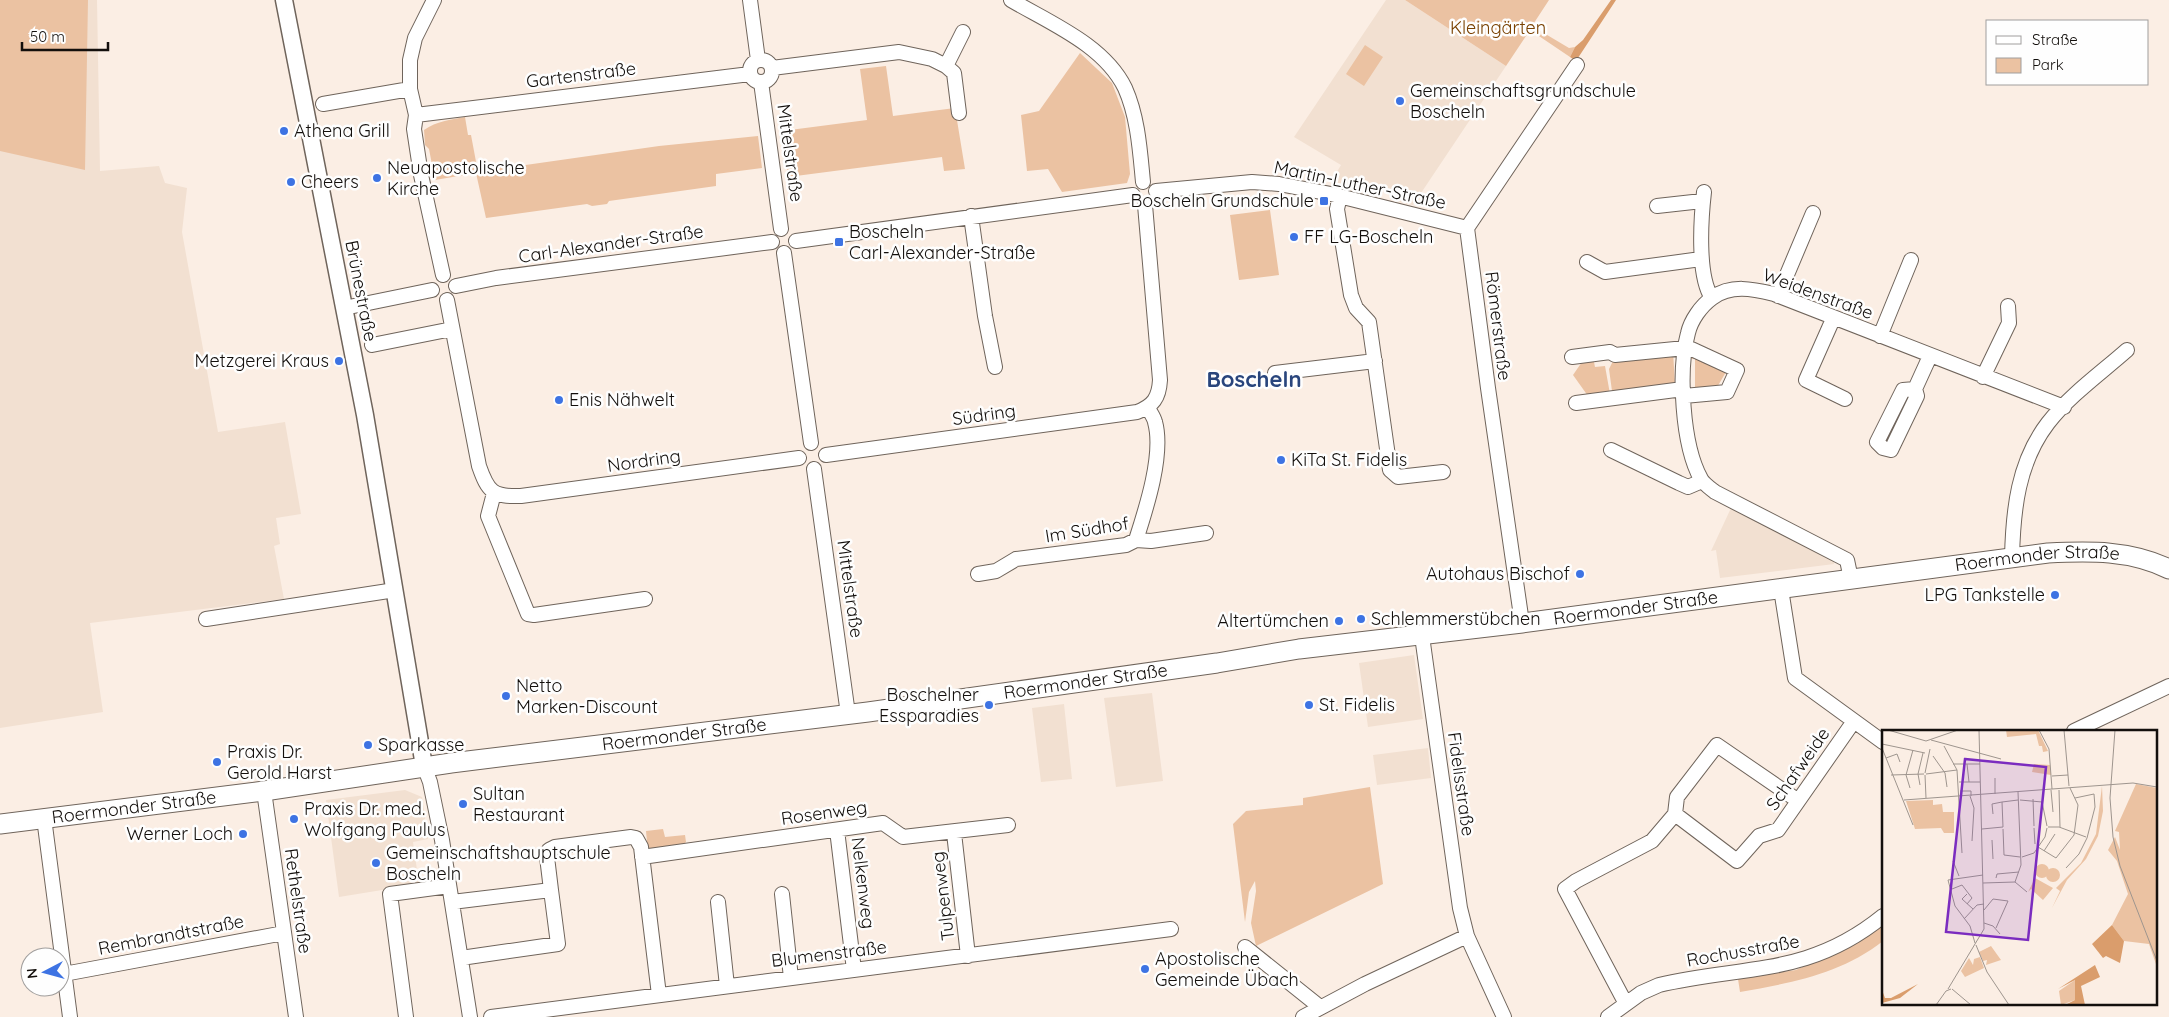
<svg xmlns="http://www.w3.org/2000/svg" width="2169" height="1017" viewBox="0 0 2169 1017" font-family="Quicksand,sans-serif">
  <style>
    .built { fill: #f2e0d1 }
    .green { fill: #ebc2a2 }
    .forest { fill: #da9d6c }
    .lines { fill: none; stroke-linecap: round; stroke-linejoin: round }
    .minor-casing { stroke: #6f645b; stroke-width: 16 }
    .tertiary-casing { stroke: #6f645b; stroke-width: 19 }
    .secondary-casing { stroke: #6f645b; stroke-width: 21 }
    .minor { stroke: #fff; stroke-width: 14 }
    .tertiary { stroke: #fff; stroke-width: 16 }
    .secondary { stroke: #fff; stroke-width: 19 }
    .poi-dot { fill: #3d73e3; stroke: #fefefe; stroke-width: 2 }
    .labels { text-anchor: middle; stroke-width: 5; stroke-linejoin: round; paint-order: stroke }
    .park-label { font-size: 18px; fill: #794101; stroke: #fefefe }
    .street-label { font-size: 18px; fill: #130f0c; stroke: #fefefe }
    .poi-label { font-size: 18px; fill: #130f0c; stroke: #fefefe; text-anchor: start }
    .district-label { font-size: 22px; font-weight: bold; fill: #29457c; stroke: #fefefe }
    .inset-road { fill: none; stroke: #9e958e; stroke-width: 1 }
    .view { fill: #7b2cbf; fill-opacity: 0.15; stroke: #7b2cbf; stroke-width: 2.5 }
    .inset-edge { fill: none; stroke: #130f0c; stroke-width: 2.5 }
  </style>
  <rect width="100%" height="100%" fill="#fbeee4"/>
  <path class="built" d="M 0,0 L 97,0 L 100,171 L 159,166 L 165,183 L 187,188 L 182,232 L 218,432 L 285,422 L 301,514 L 276,518 L 280,544 L 274,546 L 284,599 L 90,623 L 103,712 L 0,728 Z
    M 1386,0 L 1405,0 L 1506,66 L 1413,205 L 1395,201 L 1397,193 L 1354,181 L 1351,190 L 1331,182 L 1341,165 L 1294,137 Z
    M 1731,508 L 1834,560 L 1834,564 L 1720,578 L 1716,550 L 1711,551 Z
    M 1414,655 L 1423,719 L 1368,727 L 1359,663 Z
    M 1152,693 L 1163,781 L 1116,787 L 1104,698 Z
    M 1064,704 L 1072,779 L 1041,782 L 1032,708 Z
    M 1428,748 L 1431,778 L 1377,785 L 1373,755 Z
    M 405,790 L 422,797 L 428,839 L 413,842 L 419,884 L 339,897 L 326,800 Z"/>
  <path class="green" d="M 0,0 L 88,0 L 85,170 L 0,151 Z
    M 1405,0 L 1549,0 L 1532,26 L 1569,48 L 1575,47 L 1570,57 L 1530,30 L 1506,66 Z
    M 1365,45 L 1383,57 L 1364,86 L 1346,74 Z
    M 1080,53 L 1112,83 L 1125,117 L 1130,174 L 1127,183 L 1062,192 L 1048,169 L 1027,171 L 1021,115 L 1039,111 Z
    M 886,66 L 893,116 L 955,108 L 965,169 L 944,171 L 942,157 L 788,177 L 782,131 L 867,120 L 860,69 Z
    M 465,117 L 468,135 L 471,135 L 477,167 L 505,162 L 505,168 L 659,146 L 758,136 L 762,168 L 716,174 L 716,186 L 609,201 L 607,204 L 592,206 L 587,204 L 486,218 L 476,173 L 435,180 L 429,149 L 425,145 L 424,130 C 437,121 450,120 465,117 Z
    M 1270,210 L 1279,275 L 1239,280 L 1230,215 Z
    M 1673,351 L 1675,385 L 1616,393 L 1612,391 L 1609,369 L 1613,361 Z
    M 1688,354 L 1726,372 L 1716,389 L 1695,392 L 1695,359 L 1688,358 Z
    M 1593,357 L 1595,367 L 1605,366 L 1610,394 L 1588,396 L 1573,375 L 1584,359 Z
    M 1370,787 L 1383,884 L 1256,946 L 1251,923 L 1256,891 L 1255,881 L 1249,892 L 1245,922 L 1233,824 L 1246,811 L 1303,805 L 1303,798 Z
    M 663,829 L 665,837 L 685,835 L 686,842 L 679,849 L 648,852 L 646,831 Z
    M 1883,923 L 1883,941 C 1841,974 1791,983 1740,992 L 1738,979 L 1796,970 L 1864,938 Z"/>
  <path class="forest" d="M 1611,0 L 1616,0 L 1576,61 L 1570,57 L 1575,47 L 1583,40 Z"/>
  <g class="lines">
    <g class="minor-casing">
      <path id="minor" d="M 434,0 L 415,38 L 410,60 L 410,89 L 416,115 L 414,129 L 421,175 L 443,275
        M 750,0 L 758,60
        M 1011,0 C 1050,23 1104,45 1125,88 C 1138,117 1140,151 1143,182
        M750 71a11 11 0 1 1 22 0a11 11 0 1 1-22 0Z
        M 946,66 L 954,73 L 959,113
        M 772,68 L 899,52 L 932,59 L 946,66 L 963,32
        M 761,82 L 781,229
        M 323,104 L 410,89
        M 416,115 L 750,74
        M 1156,191 L 1252,182 L 1279,184 L 1331,194 L 1467,228
        M 1704,192 C 1701,218 1697,276 1712,298
        M 1340,196 L 1337,209 L 1351,295 L 1356,308 L 1369,322 L 1390,470 L 1398,477 L 1443,472
        M 1657,206 L 1702,201
        M 971,216 L 985,316 L 995,367
        M 796,241 L 1133,195
        M 784,253 L 811,443
        M 1587,262 L 1605,272 L 1701,259
        M 456,286 L 496,278 L 772,242
        M 1778,296 L 1813,213
        M 447,300 L 479,466 C 488,492 493,497 521,496 L 799,458
        M 344,308 L 432,290
        M 1833,319 L 1806,380 L 1845,399
        M 1880,336 L 1911,260
        M 372,345 L 452,329
        M 1572,357 L 1610,352 L 1615,355 L 1685,348
        M 1275,373 L 1375,361
        M 1983,377 L 2009,323 L 2008,306
        M 1915,389 L 1917,396 L 1891,450 L 1883,448 L 1877,442 L 1903,390 L 1915,389 L 1930,356
        M 1684,396 L 1727,392 L 1737,370 L 1685,346
        M 1576,403 L 1683,389
        M 1611,450 L 1679,483 L 1688,487 L 1702,481
        M 826,455 L 1137,412 C 1153,406 1159,398 1160,380 L 1145,205
        M 814,469 L 848,714
        M 494,493 L 488,516 L 528,614 L 534,615 L 645,599
        M 1136,540 C 1146,509 1164,454 1155,422 C 1154,417 1150,412 1148,408
        M 2012,558 C 2013,510 2018,462 2048,423 C 2070,395 2101,373 2127,350
        M 978,574 L 996,571 L 1016,559 L 1126,545 L 1136,540 L 1151,541 L 1206,533
        M 1851,579 L 1847,560 L 1715,492 C 1710,488 1704,484 1701,479 C 1682,445 1678,370 1688,333 C 1691,320 1701,306 1712,298 C 1731,284 1753,289 1774,294 L 2064,407
        M 1781,589 L 1795,678 L 1883,742
        M 206,619 L 395,590
        M 1522,623 L 1488,388 L 1467,228 L 1577,65
        M 1422,636 L 1460,908 L 1467,936 L 1504,1017
        M 2074,731 L 2169,686
        M 424,766 L 430,782 L 442,840 L 470,1017
        M 264,791 L 296,1017
        M 1675,814 L 1737,861 L 1759,836 L 1778,830 L 1854,721
        M 44,818 L 70,1017
        M 837,830 L 854,970
        M 954,833 L 968,956
        M 642,857 L 883,823 L 903,837 L 1008,825
        M 782,894 L 791,978
        M 452,902 L 551,890 L 547,857 L 549,850 L 555,847 L 631,837 L 636,838 L 641,847 L 659,995
        M 718,902 L 727,986
        M 1245,947 L 1320,1007
        M 461,958 L 558,944 L 551,890
        M 64,974 L 284,933
        M 1626,1004 L 1565,889 L 1576,881 L 1652,841 L 1675,814 L 1677,797 L 1717,745 L 1797,800
        M 406,1017 L 390,894 L 449,886
        M 491,1017 L 1171,929
        M 1303,1017 L 1365,984 L 1467,936
        M 1608,1017 L 1641,993 L 1659,985 C 1744,965 1808,977 1883,916"/>
    </g>
    <g class="tertiary-casing">
      <path id="tertiary" d="M 284,0 L 365,415 L 424,766"/>
    </g>
    <g class="secondary-casing">
      <g id="secondary">
        <path id="s1" d="M 0,824 L 264,791 L 451,763 L 868,712 L 1217,663 L 1299,649 L 1522,623 L 2048,553 C 2090,551 2130,550 2169,569"/>
      </g>
    </g>
    <use href="#minor" class="minor"/>
    <use href="#tertiary" class="tertiary"/>
    <use href="#secondary" class="secondary"/>
  </g>
  <g class="poi-dot">
    <circle cx="1400" cy="101" r="5"/>
    <circle cx="284" cy="131" r="5"/>
    <circle cx="377" cy="178" r="5"/>
    <circle cx="291" cy="182" r="5"/>
    <rect x="1319" y="196" width="10" height="10" rx="2.5"/>
    <circle cx="1294" cy="237" r="5"/>
    <rect x="834" y="237" width="10" height="10" rx="2.5"/>
    <circle cx="339" cy="361" r="5"/>
    <circle cx="559" cy="400" r="5"/>
    <circle cx="1281" cy="460" r="5"/>
    <circle cx="1580" cy="574" r="5"/>
    <circle cx="2055" cy="595" r="5"/>
    <circle cx="1361" cy="619" r="5"/>
    <circle cx="1339" cy="621" r="5"/>
    <circle cx="506" cy="696" r="5"/>
    <circle cx="989" cy="705" r="5"/>
    <circle cx="1309" cy="705" r="5"/>
    <circle cx="368" cy="745" r="5"/>
    <circle cx="217" cy="762" r="5"/>
    <circle cx="463" cy="804" r="5"/>
    <circle cx="294" cy="819" r="5"/>
    <circle cx="243" cy="834" r="5"/>
    <circle cx="376" cy="863" r="5"/>
    <circle cx="1145" cy="969" r="5"/>
  </g>
  <g class="labels">
    <g class="park-label">
      <text x="1498" y="34">Kleingärten</text>
    </g>
    <g class="street-label">
      <text transform="translate(581 75) rotate(-7)" y="6">Gartenstraße</text>
      <text transform="translate(790 153) rotate(82)" y="6">Mittelstraße</text>
      <text transform="translate(1360 185) rotate(12)" y="6">Martin-Luther-Straße</text>
      <text transform="translate(611 244) rotate(-8)" y="6">Carl-Alexander-Straße</text>
      <text transform="translate(361 291) rotate(79)" y="6">Brünestraße</text>
      <text transform="translate(1818 294) rotate(20)" y="6">Weidenstraße</text>
      <text transform="translate(1498 326) rotate(83)" y="6">Römerstraße</text>
      <text transform="translate(984 415) rotate(-8)" y="6">Südring</text>
      <text transform="translate(644 461) rotate(-8)" y="6">Nordring</text>
      <text transform="translate(1087 530) rotate(-9)" y="6">Im Südhof</text>
      <text dy="6" stroke="none"><textPath href="#s1" startOffset="2055">Roermonder Straße</textPath></text>
      <text transform="translate(850 589) rotate(82)" y="6">Mittelstraße</text>
      <text dy="6" stroke="none"><textPath href="#s1" startOffset="1650">Roermonder Straße</textPath></text>
      <text dy="6" stroke="none"><textPath href="#s1" startOffset="1095">Roermonder Straße</textPath></text>
      <text dy="6" stroke="none"><textPath href="#s1" startOffset="690">Roermonder Straße</textPath></text>
      <text transform="translate(1798 769) rotate(-55)" y="6">Schafweide</text>
      <text transform="translate(1461 784) rotate(82)" y="6">Fidelisstraße</text>
      <text dy="6" stroke="none"><textPath href="#s1" startOffset="135">Roermonder Straße</textPath></text>
      <text transform="translate(824 813) rotate(-8)" y="6">Rosenweg</text>
      <text transform="translate(863 883) rotate(83)" y="6">Nelkenweg</text>
      <text transform="translate(943 896) rotate(-97)" y="6">Tulpenweg</text>
      <text transform="translate(298 901) rotate(82)" y="6">Rethelstraße</text>
      <text transform="translate(171 935) rotate(-11)" y="6">Rembrandtstraße</text>
      <text transform="translate(1743 951) rotate(-10)" y="6">Rochusstraße</text>
      <text transform="translate(829 954) rotate(-7)" y="6">Blumenstraße</text>
    </g>
    <g class="poi-label">
      <text x="1410" y="97">Gemeinschaftsgrundschule<tspan x="1410" dy="21">Boscheln</tspan></text>
      <text x="294" y="137">Athena Grill</text>
      <text x="387" y="174">Neuapostolische<tspan x="387" dy="21">Kirche</tspan></text>
      <text x="301" y="188">Cheers</text>
      <text x="1314" y="207" text-anchor="end">Boscheln Grundschule</text>
      <text x="849" y="238">Boscheln<tspan x="849" dy="21">Carl-Alexander-Straße</tspan></text>
      <text x="1304" y="243">FF LG-Boscheln</text>
      <text x="329" y="367" text-anchor="end">Metzgerei Kraus</text>
      <text x="569" y="406">Enis Nähwelt</text>
      <text x="1291" y="466">KiTa St. Fidelis</text>
      <text x="1570" y="580" text-anchor="end">Autohaus Bischof</text>
      <text x="2045" y="601" text-anchor="end">LPG Tankstelle</text>
      <text x="1371" y="625">Schlemmerstübchen</text>
      <text x="1329" y="627" text-anchor="end">Altertümchen</text>
      <text x="516" y="692">Netto<tspan x="516" dy="21">Marken-Discount</tspan></text>
      <text x="979" y="701" text-anchor="end">Boschelner<tspan x="979" dy="21">Essparadies</tspan></text>
      <text x="1319" y="711">St. Fidelis</text>
      <text x="378" y="751">Sparkasse</text>
      <text x="227" y="758">Praxis Dr.<tspan x="227" dy="21">Gerold Harst</tspan></text>
      <text x="473" y="800">Sultan<tspan x="473" dy="21">Restaurant</tspan></text>
      <text x="304" y="815">Praxis Dr. med.<tspan x="304" dy="21">Wolfgang Paulus</tspan></text>
      <text x="233" y="840" text-anchor="end">Werner Loch</text>
      <text x="386" y="859">Gemeinschaftshauptschule<tspan x="386" dy="21">Boscheln</tspan></text>
      <text x="1155" y="965">Apostolische<tspan x="1155" dy="21">Gemeinde Übach</tspan></text>
    </g>
    <g class="district-label">
      <text x="1254" y="387">Boscheln</text>
    </g>
  </g>
  <g transform="translate(1882 730)">
    <rect width="275" height="275" fill="#fbeee4"/>
    <path d="M 124,0 L 156,0 L 166,21 L 161,22 L 160,16 L 157,16 L 154,4 L 125,7 ZM 152,34 L 168,35 L 169,45 L 150,42 ZM 254,54 L 275,58 L 275,237 L 267,214 L 242,211 L 230,195 L 246,164 L 235,131 L 226,120 L 233,107 L 238,120 L 237,102 L 233,101 ZM 220,56 L 221,81 L 216,106 L 204,129 L 185,150 L 170,178 L 178,161 L 174,158 L 199,133 L 214,104 ZM 51,70 L 51,75 L 60,74 L 61,82 L 72,82 L 72,103 L 62,103 L 59,98 L 33,99 L 24,71 ZM153 141a7 7 0 1 1 14 0a7 7 0 1 1-14 0ZM164 145a7 7 0 1 1 14 0a7 7 0 1 1-14 0ZM 153,148 L 171,158 L 161,170 L 149,159 L 146,162 ZM 109,216 L 119,230 L 104,235 L 105,230 L 101,231 L 97,222 ZM 98,227 L 102,238 L 83,247 L 79,241 L 87,228 L 91,235 L 92,229 ZM 193,250 L 193,270 L 179,275 L 177,261 Z" fill="#ebc2a2"/>
    <path d="M 230,195 L 242,211 L 238,233 L 224,226 L 221,228 L 210,214 ZM 213,235 L 218,247 L 199,256 L 203,275 L 183,275 L 193,270 L 193,250 L 176,259 ZM 36,254 L 18,268 L 0,273 L 0,260 L 3,268 L 9,268 Z" fill="#da9d6c"/>
    <path class="inset-road" d="M 6,0 L 44,11 L 76,0M 157,0 L 167,19 L 170,59M 182,0 L 187,56M 233,0 L 228,68 L 231,107 L 238,136 L 275,231M 49,10 L 119,29M 0,14 L 43,23M 62,16 L 75,40 L 80,123M 0,18 L 31,95M 51,26 L 63,43 L 65,57M 4,28 L 15,24 L 18,32M 71,34 L 98,34M 85,34 L 87,52M 43,43 L 48,19M 44,44 L 75,40M 9,45 L 42,44M 43,45 L 44,68M 170,46 L 186,45M 113,48 L 113,64M 77,52 L 98,52M 38,55 L 36,44 L 41,23M 28,58 L 24,45 L 31,20M 169,60 L 171,82M 177,60 L 178,97M 78,61 L 89,61 L 89,66M 88,66 L 92,78 L 90,111M 151,69 L 152,96M 22,70 L 251,53 L 275,57M 138,70 L 160,72 L 165,96M 111,84 L 110,74 L 120,72M 121,97 L 120,72 L 136,70M 166,97 L 177,97 L 204,107M 152,98 L 153,114M 100,99 L 121,97M 121,99 L 122,125 L 138,127M 110,110 L 111,129M 156,117 L 174,128 L 192,105 L 196,75 L 188,58M 162,121 L 173,104M 140,127 L 152,123 L 163,107 L 165,98M 71,131 L 77,146M 184,138 L 197,124 L 205,108 L 213,77 L 212,64 L 193,68M 114,148 L 115,144 L 137,142M 133,152 L 139,135 L 136,62M 101,153 L 133,152 L 145,162M 70,159 L 80,155 L 90,168 L 85,174M 85,164 L 80,169 L 91,179M 102,180 L 111,169 L 126,171 L 114,198M 82,189 L 95,175 L 102,174M 102,193 L 111,196 L 118,204M 93,213 L 88,196 L 73,176 L 66,150 L 101,145M 94,215 L 105,242 L 127,275M 66,259 L 102,199 L 97,0M 70,259 L 89,275M 54,275 L 64,261 L 69,259"/>
    <path class="view" d="M 83,29 L 164,37 L 146,210 L 64,202 Z"/>
    <rect width="275" height="275" class="inset-edge"/>
  </g>
  <rect x="1986" y="20" width="162" height="65" fill="#fefefe" stroke="#a09e9d"/>
  <rect x="1996" y="36" width="25" height="8" fill="#ffffff" stroke="#a09e9d"/>
  <text x="2032" y="45" font-size="15" fill="#130f0c">Straße</text>
  <rect x="1996" y="58" width="25" height="15" fill="#ebc2a2" stroke="#a09e9d"/>
  <text x="2032" y="70" font-size="15" fill="#130f0c">Park</text>
  <g transform="translate(45 972) rotate(264)"><circle r="24" fill="#fefefe" stroke="#a09e9d"/>
  <path d="M0-4L9 19L0 12L-9 19Z" fill="#3d73e3"/>
  <text y="-8" font-size="14" font-weight="bold" text-anchor="middle" fill="#130f0c">N</text>
  </g>
  <path d="M22 42v8h86v-8" fill="none" stroke="#130f0c" stroke-width="2.5"/>
  <text x="30" y="42" font-size="15" fill="#130f0c" stroke="#fefefe" stroke-width="4" paint-order="stroke">50 m</text>
</svg>
